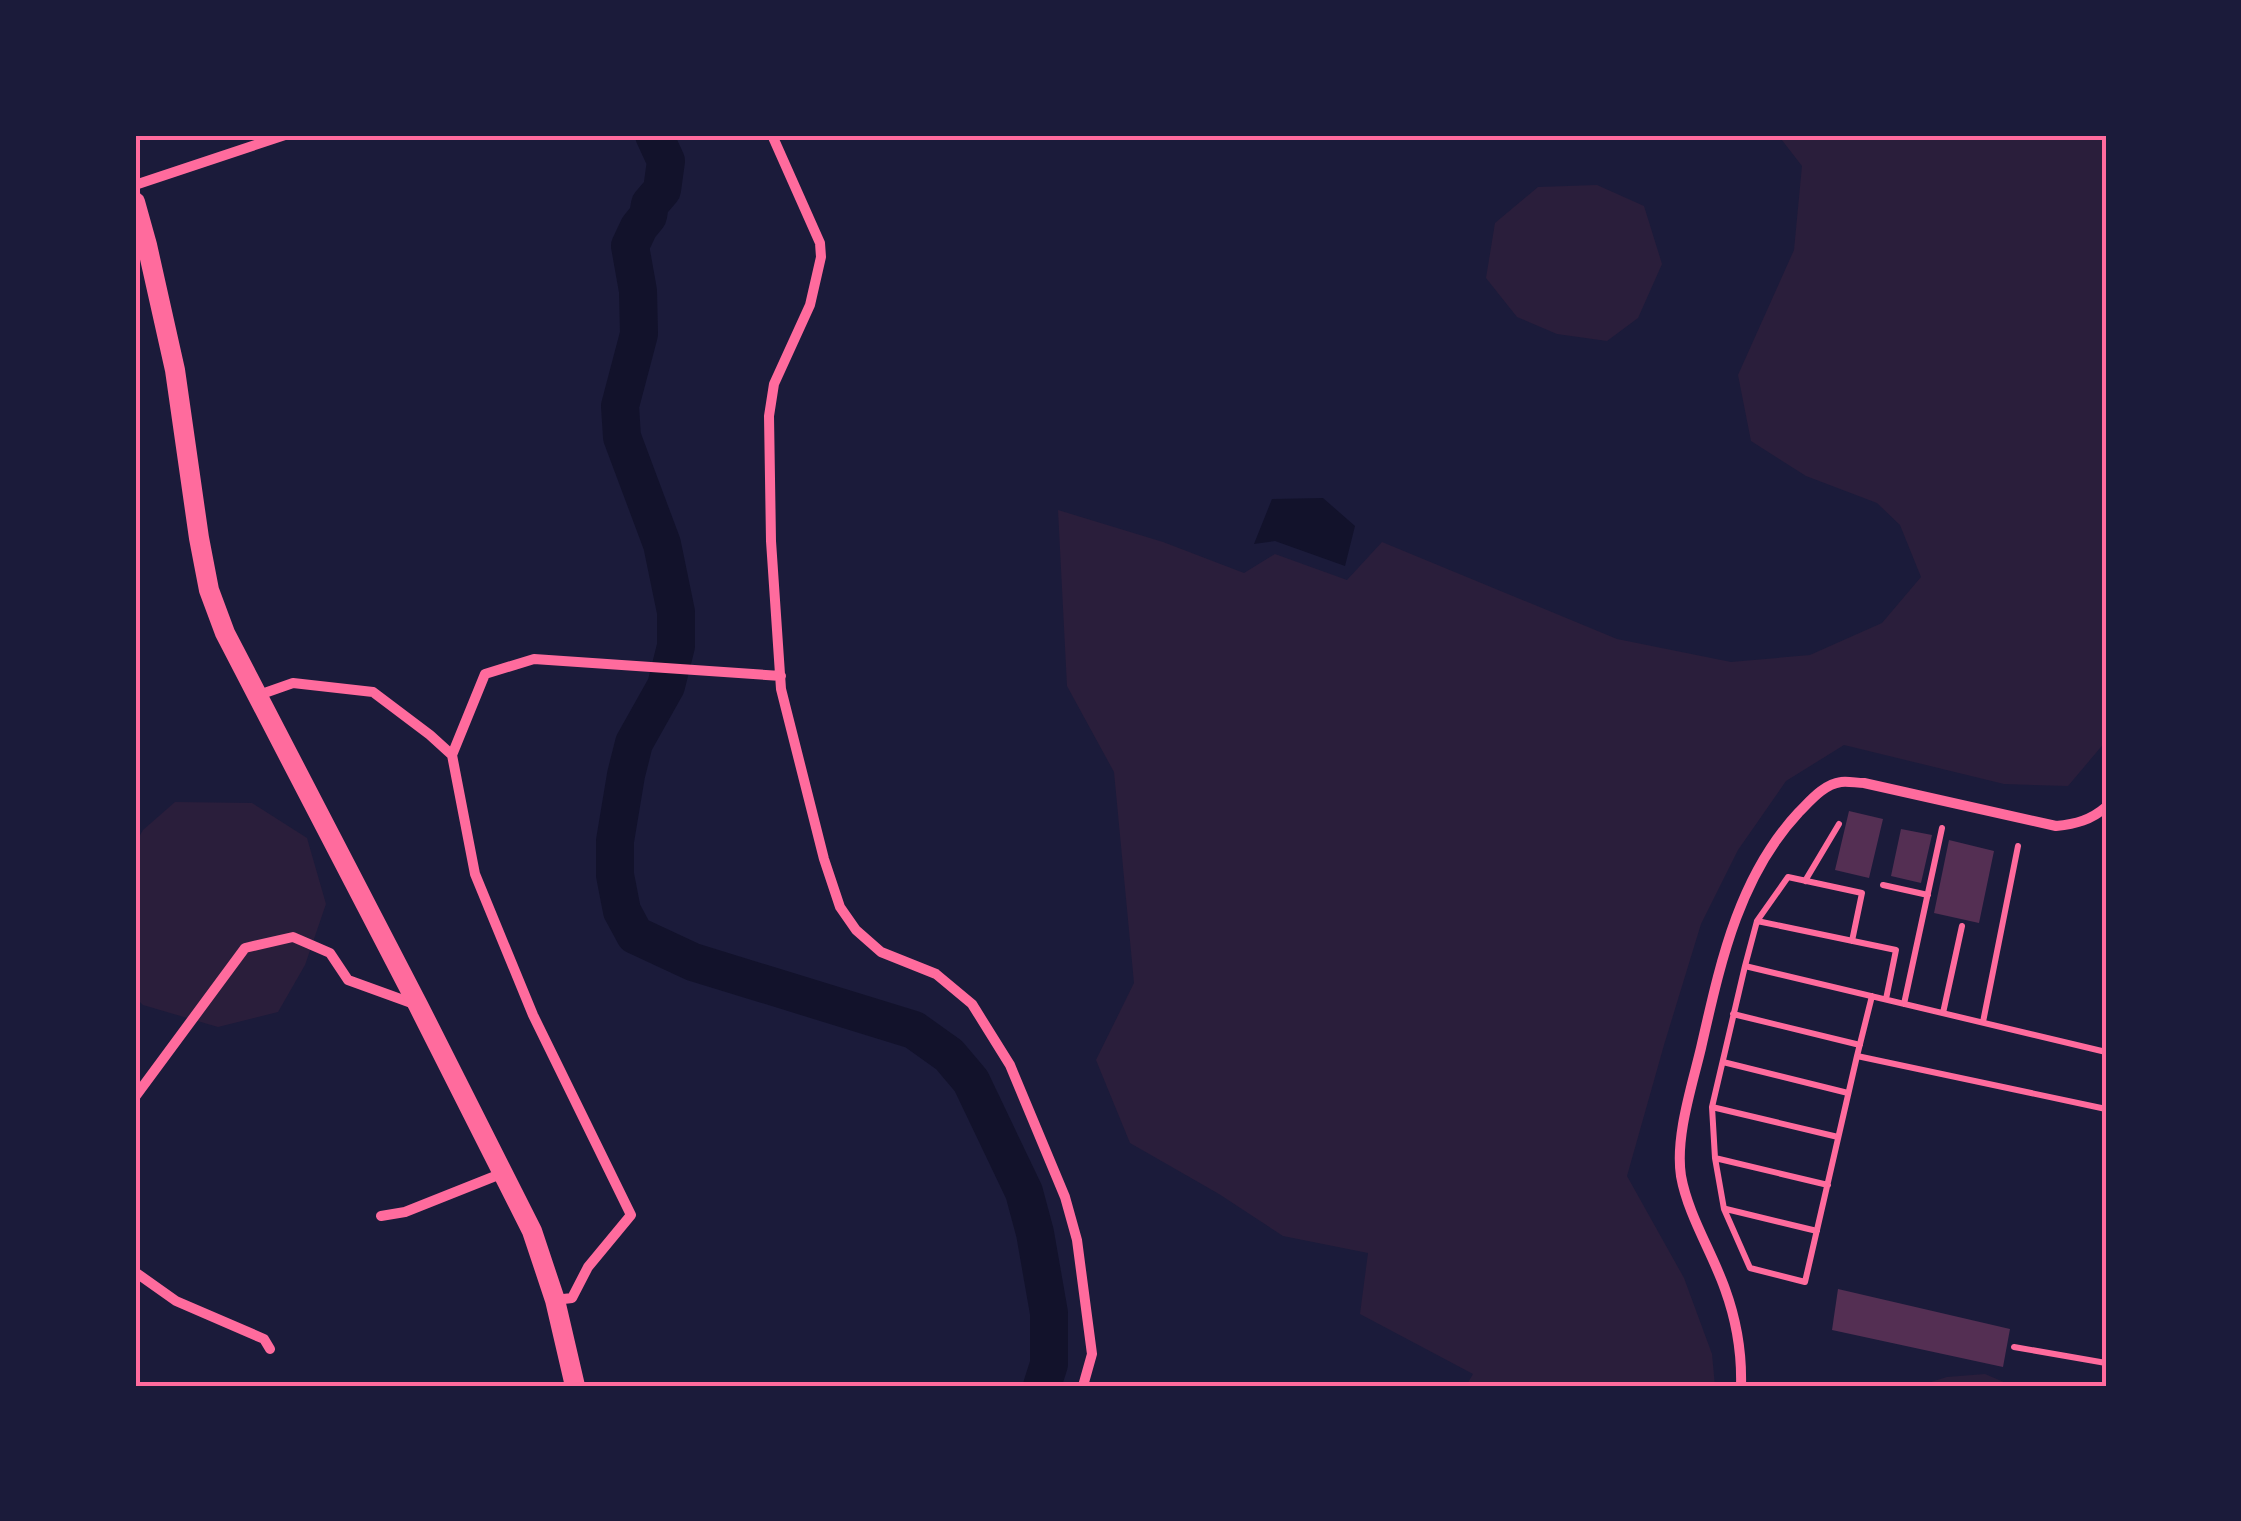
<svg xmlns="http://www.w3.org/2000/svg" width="2241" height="1521" viewBox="0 0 2241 1521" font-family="'Titillium Web',sans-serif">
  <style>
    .green { fill: #2a1e3b }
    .water { fill: #12122b }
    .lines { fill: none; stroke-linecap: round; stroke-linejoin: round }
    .river { stroke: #12122b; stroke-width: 38 }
    .building { fill: #542f53 }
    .service { stroke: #ff6b9d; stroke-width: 6 }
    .minor { stroke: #ff6b9d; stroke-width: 10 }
    .primary { stroke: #ff6b9d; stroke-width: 20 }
    .neatline { fill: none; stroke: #ff6b9d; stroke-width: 4 }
  </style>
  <rect width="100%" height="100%" fill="#1b1b3a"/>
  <path class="green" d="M 1778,135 L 2106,135 L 2106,741 L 2068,786 L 2004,784 L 1844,745 L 1786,781 L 1738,850 L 1701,924 L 1664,1045 L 1627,1176 L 1684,1278 L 1712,1354 L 1715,1386 L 1466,1386 L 1473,1374 L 1360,1314 L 1368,1253 L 1283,1236 L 1219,1194 L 1130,1143 L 1096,1060 L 1134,983 L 1114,772 L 1067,686 L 1058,510 L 1163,542 L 1244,573 L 1275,554 L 1347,580 L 1382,542 L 1617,639 L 1731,662 L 1810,655 L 1882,623 L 1921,577 L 1900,525 L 1877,503 L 1806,476 L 1751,441 L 1738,375 L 1794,250 L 1802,166 Z
    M 1597,185 L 1644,206 L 1662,264 L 1638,318 L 1607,341 L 1557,334 L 1517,317 L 1486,278 L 1495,223 L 1538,187 Z
    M 175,802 L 252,803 L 307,838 L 326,904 L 305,965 L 278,1012 L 218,1027 L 143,1005 L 135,997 L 135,844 L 143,830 Z
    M 1985,1374 L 2013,1386 L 1918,1386 L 1947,1377 Z"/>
  <path class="water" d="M 1323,498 L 1355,526 L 1345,566 L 1275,541 L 1254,544 L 1272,499 Z"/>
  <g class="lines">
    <path class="river" d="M 654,135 L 666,161 L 662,190 L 650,204 L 648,216 L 639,227 L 630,246 L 638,291 L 639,334 L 620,406 L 622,437 L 662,544 L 676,612 L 676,646 L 666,686 L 634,743 L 626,775 L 615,841 L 615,875 L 622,911 L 635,935 L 693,962 L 914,1030 L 949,1055 L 971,1081 L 1024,1192 L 1035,1233 L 1049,1313 L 1049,1364 L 1042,1386"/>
  </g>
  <path class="building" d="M 1849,811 L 1883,819 L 1869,878 L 1835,870 Z
    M 1901,829 L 1932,835 L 1921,883 L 1891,876 Z
    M 1949,840 L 1994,851 L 1979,923 L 1934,913 Z
    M 1838,1289 L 2010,1329 L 2003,1367 L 1832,1330 Z"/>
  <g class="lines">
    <path class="service" d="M 1805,881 L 1839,824
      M 1883,885 L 1928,895
      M 1757,921 L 1788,877 L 1862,893 L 1852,941
      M 1745,966 L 2106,1052
      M 1872,996 L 1857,1056 L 2106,1109
      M 1904,1004 L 1942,828
      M 1943,1013 L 1962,926
      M 1733,1014 L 1860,1045
      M 1983,1022 L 2018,846
      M 1857,1056 L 1805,1282 L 1750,1268 L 1724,1209 L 1715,1158 L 1712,1107 L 1745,966 L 1757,921 L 1896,950 L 1886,999
      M 1723,1062 L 1848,1093
      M 1712,1107 L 1838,1137
      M 1715,1158 L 1828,1185
      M 1726,1209 L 1817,1231
      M 2014,1347 L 2106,1363"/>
    <path class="minor" d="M 772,135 L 820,243 L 821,257 L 810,305 L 774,384 L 769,416 L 771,541 L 781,689 L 824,859 L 840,907 L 856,930 L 881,952 L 936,974 L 972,1004 L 1010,1065 L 1065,1197 L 1077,1240 L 1092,1354 L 1083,1386
      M 135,185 L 285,135
      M 256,696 L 293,683 L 373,692 L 430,735 L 452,755 L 485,674 L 534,659 L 781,676
      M 452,755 L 475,874 L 533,1015 L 631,1215 L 588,1267 L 572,1298 L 555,1300
      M 135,1097 L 245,948 L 293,937 L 330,953 L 348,980 L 417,1005
      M 381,1216 L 405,1212 L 503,1173
      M 135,1272 L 176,1301 L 264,1339 L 270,1349
      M 1741,1386 C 1742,1351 1737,1322 1725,1289 C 1712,1252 1688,1215 1681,1176 C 1675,1137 1692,1086 1701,1048 C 1720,965 1738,877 1799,812 C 1810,801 1824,784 1841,782 C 1848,781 1857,783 1864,783 L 2056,826 C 2076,824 2091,820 2106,807"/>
    <path class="primary" d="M 135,202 L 147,245 L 175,370 L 199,538 L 209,590 L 225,633 L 418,1005 L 532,1231 L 555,1300 L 575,1386"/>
  </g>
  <rect width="2241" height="1521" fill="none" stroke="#1b1b3a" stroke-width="275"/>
  <rect x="138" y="138" width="1966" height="1246" class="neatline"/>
</svg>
